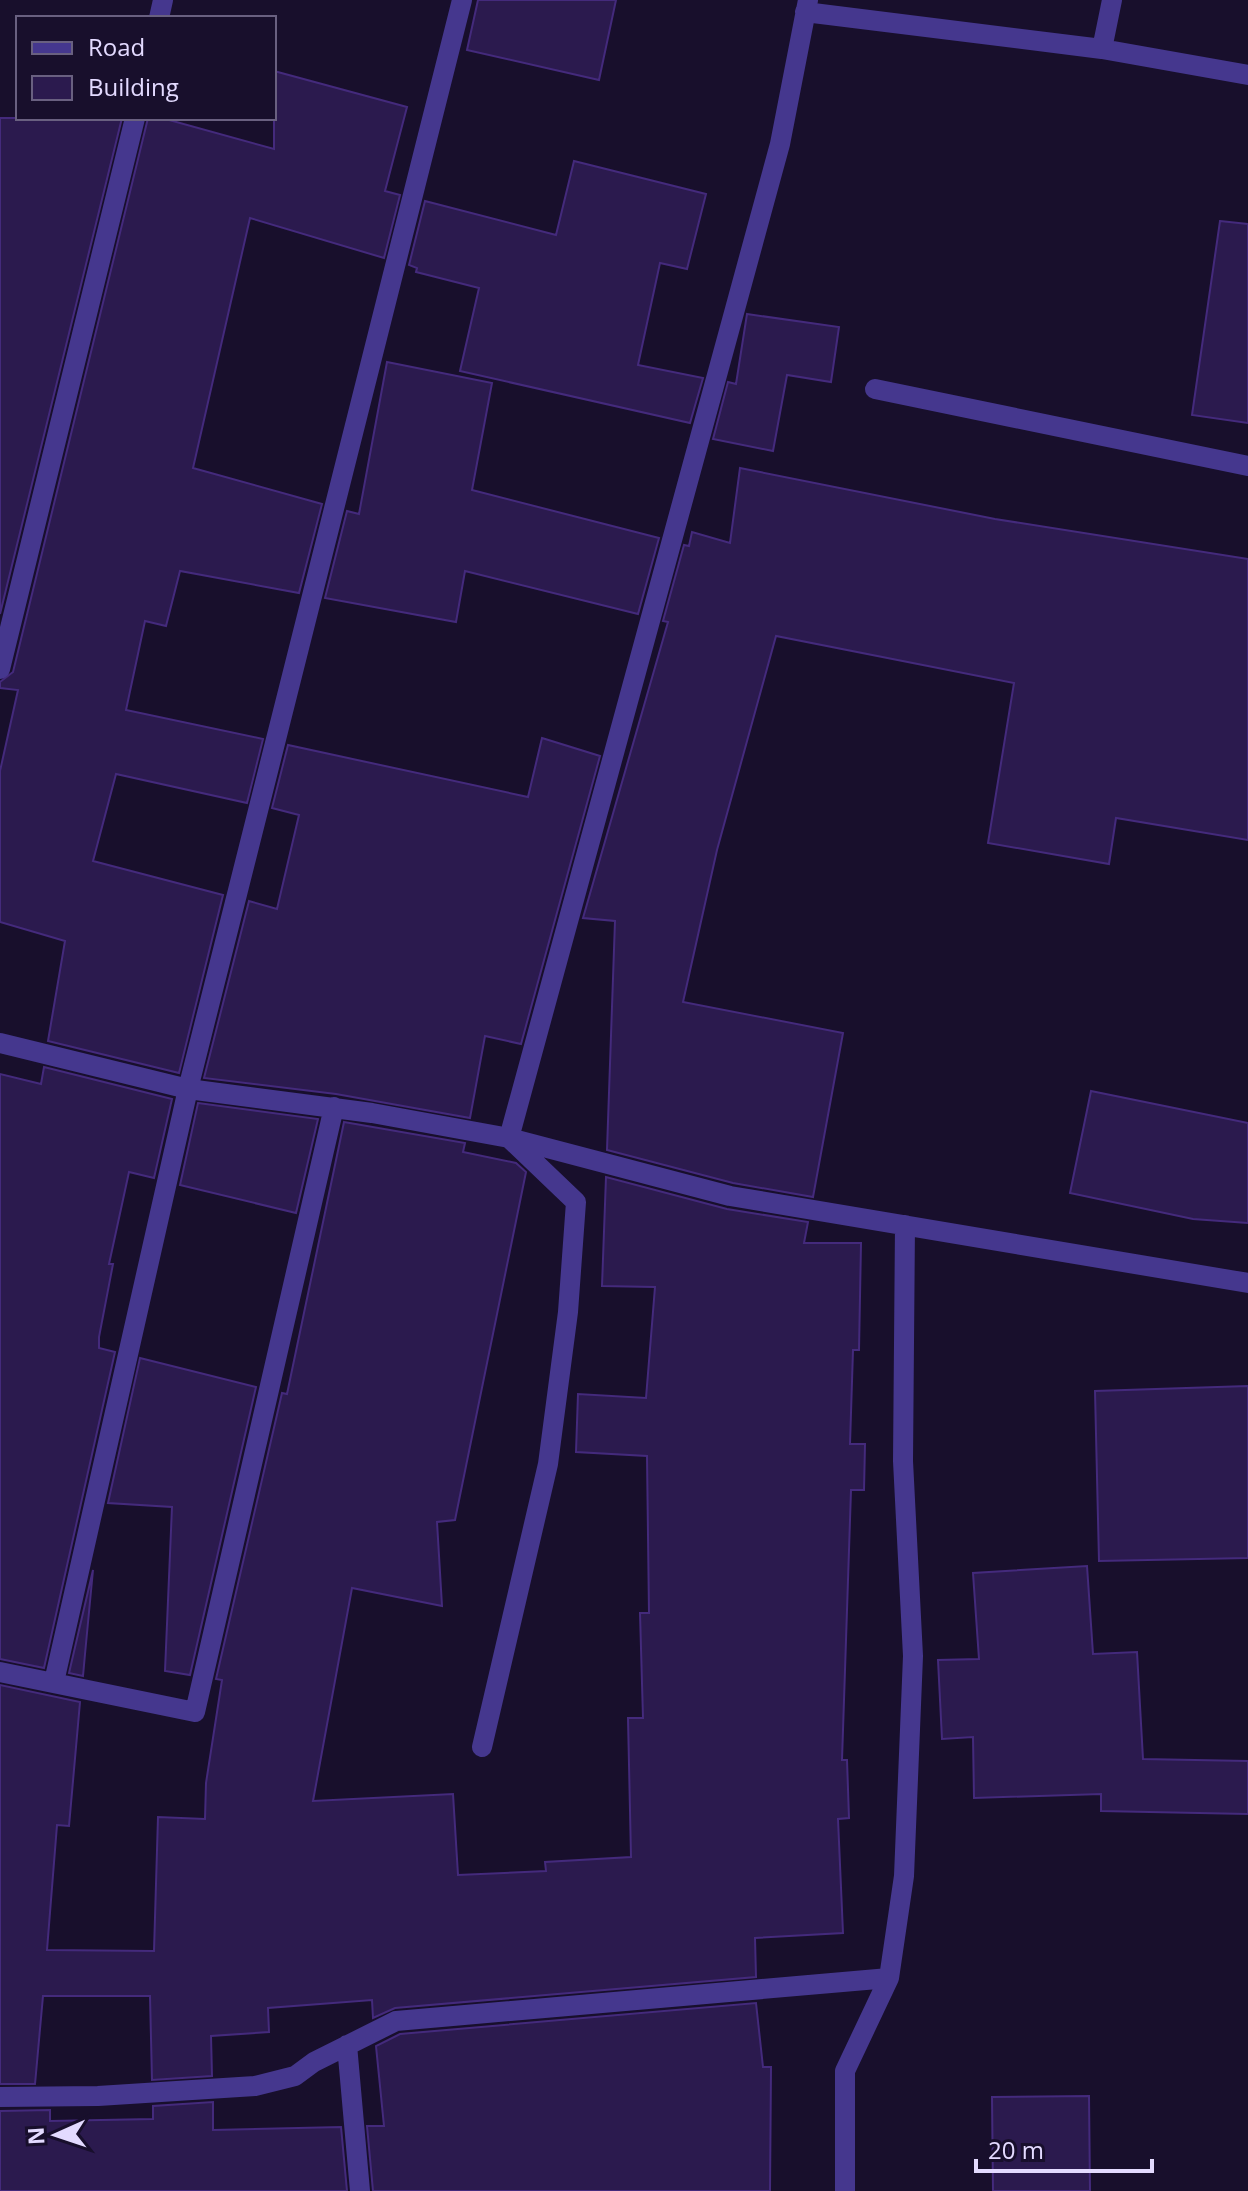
<svg xmlns="http://www.w3.org/2000/svg" width="1248" height="2191" viewBox="0 0 1248 2191" font-family="'Open Sans',sans-serif">
  <style>
    .building { fill: #2b1a4e; stroke: #442a7c; stroke-width: 2 }
    .lines { fill: none; stroke-linecap: round; stroke-linejoin: round }
    .minor { stroke: #45378e; stroke-width: 20 }
  </style>
  <rect width="100%" height="100%" fill="#180f2c"/>
  <path class="building" d="M 478,0 L 616,0 L 599,80 L 467,50 Z
    M 274,71 L 407,107 L 385,191 L 400,195 L 384,258 L 250,218 L 193,468 L 322,504 L 299,593 L 180,571 L 166,626 L 145,621 L 126,710 L 263,739 L 247,803 L 116,774 L 93,861 L 223,895 L 179,1073 L 48,1041 L 65,941 L 0,922 L 0,771 L 18,690 L 0,688 L 0,682 L 13,672 L 148,118 L 162,118 L 274,149 Z
    M 0,118 L 122,118 L 0,614 Z
    M 574,161 L 706,194 L 687,269 L 660,263 L 638,365 L 703,378 L 690,423 L 460,371 L 479,288 L 416,272 L 417,268 L 409,265 L 425,201 L 556,235 Z
    M 1220,221 L 1248,224 L 1248,423 L 1192,415 Z
    M 747,314 L 839,327 L 831,382 L 787,375 L 773,451 L 713,439 L 728,382 L 736,384 Z
    M 387,362 L 492,383 L 472,490 L 659,538 L 638,614 L 465,571 L 456,622 L 325,598 L 347,511 L 359,514 Z
    M 740,468 L 995,519 L 1248,559 L 1248,840 L 1116,818 L 1109,864 L 988,843 L 1014,683 L 776,636 L 717,850 L 683,1002 L 843,1033 L 813,1197 L 733,1183 L 607,1150 L 615,921 L 583,918 L 668,622 L 663,621 L 684,545 L 689,546 L 692,532 L 730,543 Z
    M 542,738 L 600,756 L 521,1044 L 485,1036 L 470,1118 L 336,1094 L 204,1078 L 249,901 L 277,909 L 299,815 L 272,808 L 288,745 L 528,797 Z
    M 44,1067 L 172,1099 L 154,1178 L 129,1172 L 109,1264 L 113,1264 L 99,1337 L 99,1348 L 115,1352 L 44,1668 L 0,1659 L 0,1074 L 41,1084 Z
    M 1091,1091 L 1248,1123 L 1248,1223 L 1193,1219 L 1070,1193 Z
    M 198,1103 L 318,1119 L 296,1213 L 180,1185 Z
    M 344,1122 L 465,1143 L 463,1152 L 516,1163 L 526,1172 L 455,1520 L 437,1522 L 442,1606 L 352,1588 L 313,1801 L 453,1794 L 458,1875 L 546,1871 L 545,1862 L 631,1857 L 628,1718 L 643,1718 L 640,1613 L 649,1613 L 647,1456 L 576,1452 L 578,1394 L 646,1398 L 655,1287 L 602,1286 L 606,1177 L 727,1209 L 808,1222 L 804,1243 L 861,1243 L 859,1350 L 853,1350 L 850,1444 L 865,1444 L 864,1490 L 851,1490 L 842,1760 L 847,1760 L 849,1818 L 838,1819 L 843,1933 L 755,1938 L 756,1977 L 395,2008 L 373,2018 L 372,2000 L 268,2008 L 269,2032 L 211,2036 L 212,2076 L 152,2080 L 150,1996 L 43,1996 L 35,2084 L 0,2084 L 0,1685 L 80,1702 L 69,1826 L 57,1825 L 47,1950 L 154,1951 L 158,1817 L 205,1819 L 206,1783 L 222,1680 L 216,1679 L 282,1393 L 287,1394 Z
    M 140,1358 L 256,1387 L 190,1675 L 165,1671 L 172,1507 L 108,1503 Z
    M 1248,1386 L 1248,1558 L 1099,1561 L 1095,1391 Z
    M 1087,1566 L 1093,1654 L 1137,1652 L 1143,1759 L 1248,1761 L 1248,1814 L 1101,1811 L 1101,1794 L 974,1798 L 973,1737 L 942,1739 L 938,1660 L 979,1659 L 973,1573 Z
    M 93,1570 L 85,1654 L 83,1676 L 69,1673 Z
    M 756,2003 L 763,2067 L 771,2067 L 770,2191 L 373,2191 L 367,2126 L 384,2126 L 376,2046 L 400,2034 Z
    M 1089,2096 L 1090,2191 L 993,2191 L 992,2097 Z
    M 213,2102 L 213,2130 L 341,2127 L 347,2191 L 0,2191 L 0,2111 L 50,2110 L 50,2121 L 153,2119 L 153,2106 Z"/>
  <g class="lines">
    <path class="minor" d="M 808,0 L 780,144 L 509,1138 L 730,1196 L 1248,1283
      M 805,12 L 1102,49 L 1248,75
      M 159,18 L 163,0
      M 1102,49 L 1112,0
      M 875,389 L 1248,466
      M 0,669 L 135,118
      M 0,1043 L 188,1089 L 372,1113 L 509,1138 L 576,1202 L 568,1312 L 548,1464 L 482,1747
      M 0,1672 L 195,1712 L 334,1107
      M 54,1682 L 188,1089 L 462,0
      M 889,1978 L 904,1876 L 913,1656 L 903,1461 L 905,1225
      M 347,2045 L 360,2191
      M 0,2097 L 98,2096 L 255,2086 L 295,2076 L 314,2062 L 396,2021 L 889,1978 L 845,2071 L 845,2191"/>
  </g>
  <rect x="16" y="16" width="260" height="104" fill="#180f2c" stroke="#696080" stroke-width="2"/>
  <rect x="32" y="42" width="40" height="12" fill="#45378e" stroke="#696080" stroke-width="2"/>
  <text x="88" y="56" font-size="24" fill="#e3daff">Road</text>
  <rect x="32" y="76" width="40" height="24" fill="#2b1a4e" stroke="#696080" stroke-width="2"/>
  <text x="88" y="96" font-size="24" fill="#e3daff">Building</text>
  <g transform="translate(56 2135) rotate(267)" stroke="#180f2c" stroke-width="6" paint-order="stroke">
  <path d="M0-6L14 30L0 20L-14 30Z" fill="#e3daff"/>
  <text y="-12" font-size="22" font-weight="bold" text-anchor="middle" fill="#e3daff">N</text>
  </g>
  <path d="M976 2159v12h176v-12" fill="none" stroke="#e3daff" stroke-width="4"/>
  <text x="988" y="2159" font-size="24" fill="#e3daff" stroke="#180f2c" stroke-width="6" paint-order="stroke">20 m</text>
</svg>
